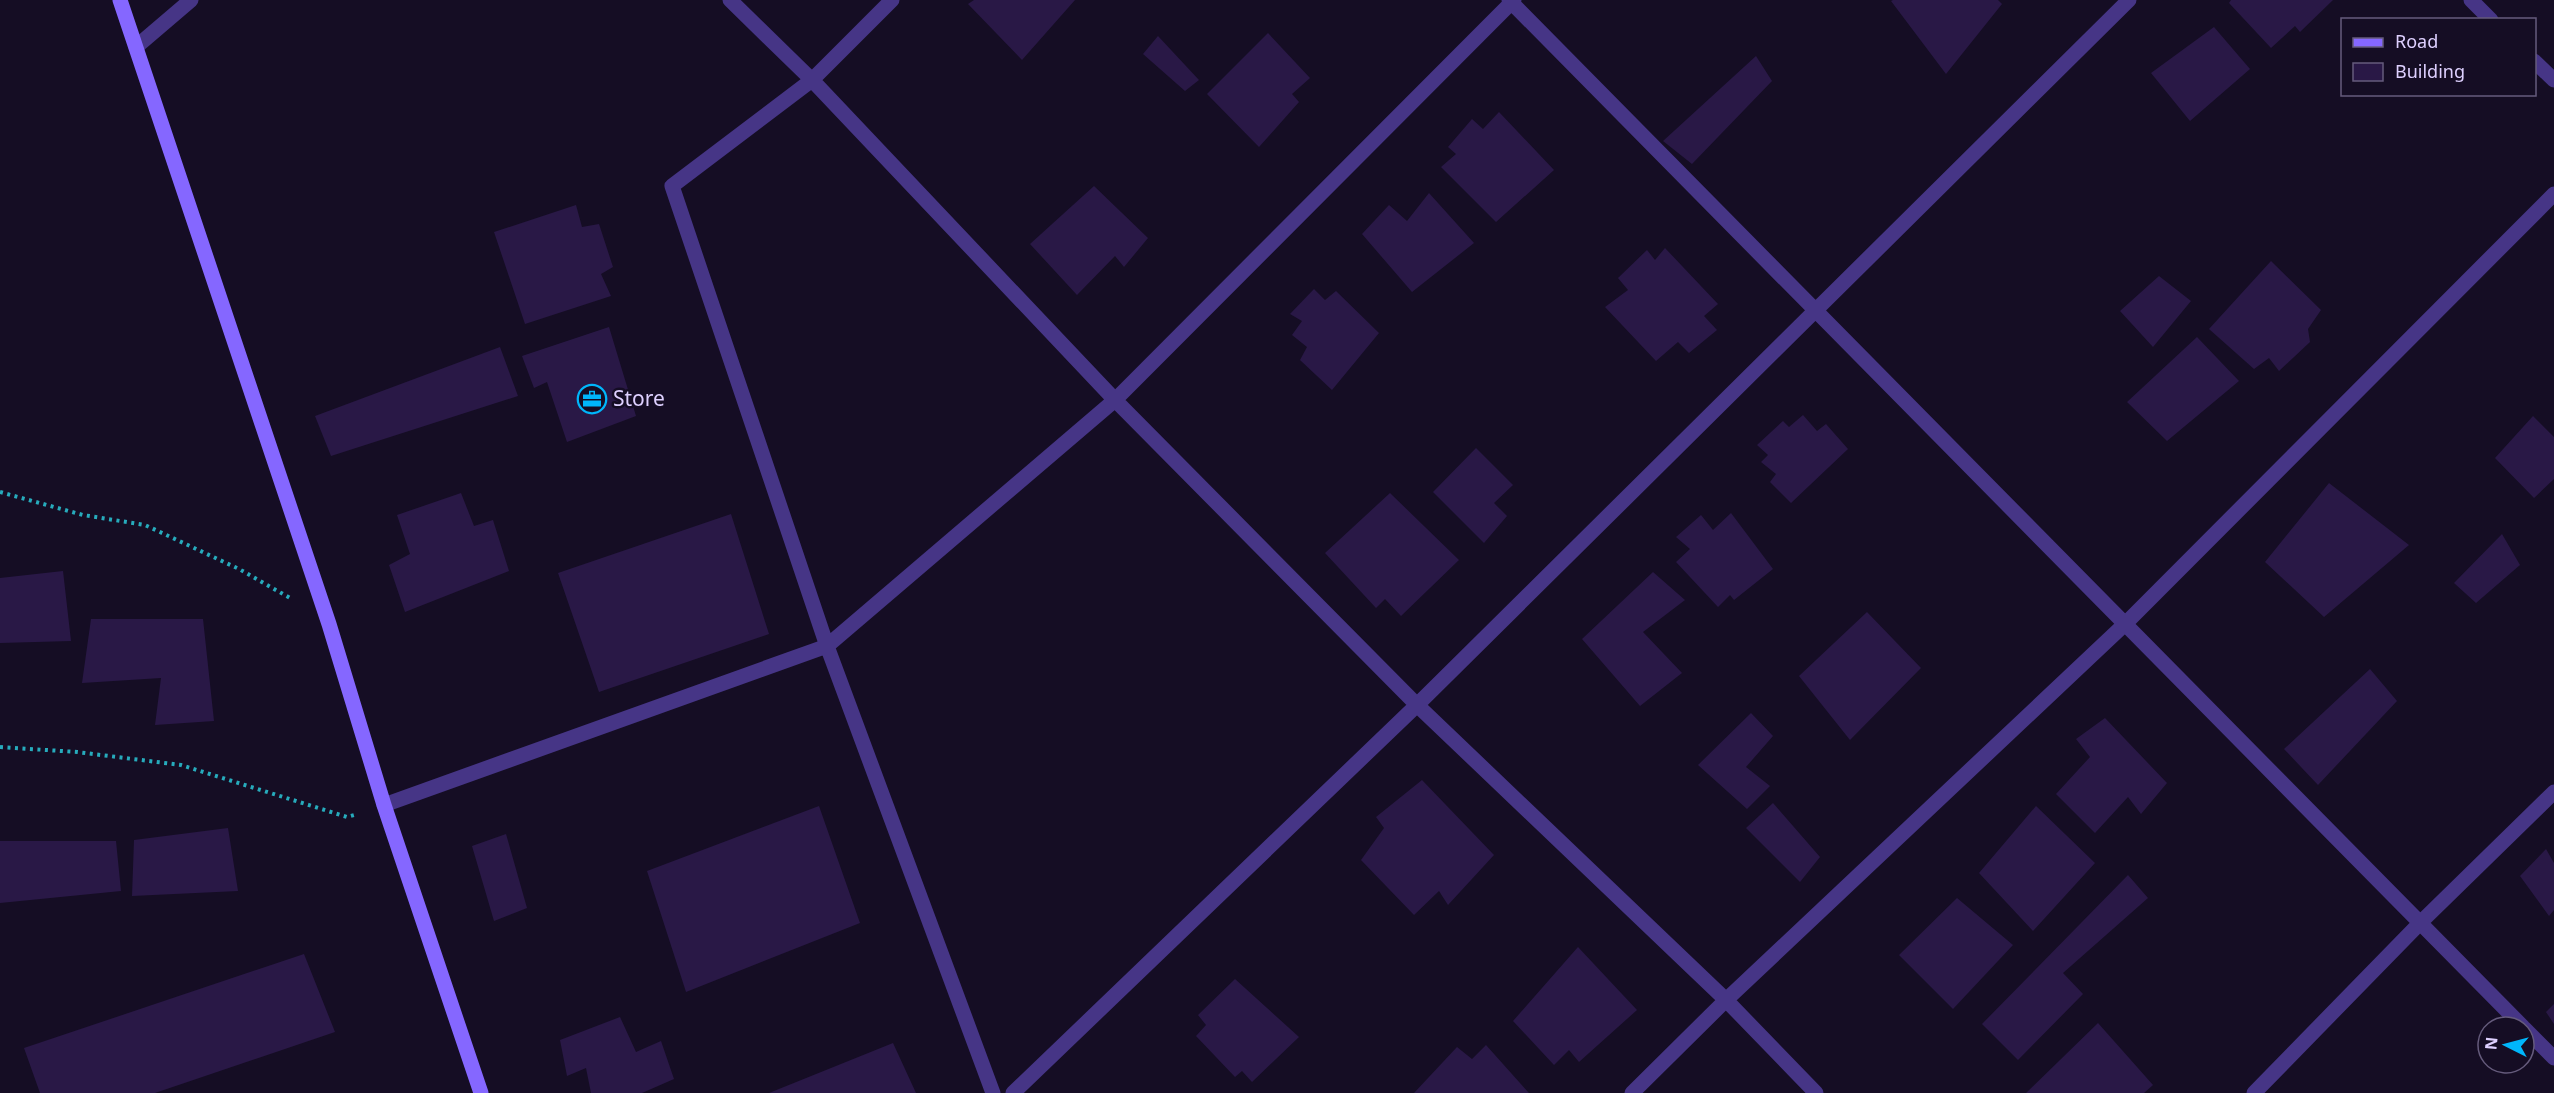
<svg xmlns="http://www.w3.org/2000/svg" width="2554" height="1093" viewBox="0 0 2554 1093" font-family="'Noto Sans',sans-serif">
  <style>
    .building { fill: #291846 }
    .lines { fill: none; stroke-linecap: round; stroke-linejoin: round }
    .path { stroke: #27abbc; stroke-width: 4; stroke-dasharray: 3 4.5; stroke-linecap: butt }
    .street { stroke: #463586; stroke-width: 15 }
    .secondary { stroke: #8567ff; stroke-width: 15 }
    .labels { text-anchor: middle; stroke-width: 5; stroke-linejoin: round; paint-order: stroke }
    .poi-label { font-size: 21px; fill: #ded0ff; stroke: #150d24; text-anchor: start }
  </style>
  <rect width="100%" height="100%" fill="#150d24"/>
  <path class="building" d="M 974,0 L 1075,0 L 1022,60 L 968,4 Z
    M 1893,0 L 1998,0 L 2002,4 L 1946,74 L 1891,1 Z
    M 2231,0 L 2333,0 L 2300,32 L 2295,26 L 2271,48 L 2229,3 Z
    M 2214,27 L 2250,69 L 2190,121 L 2151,73 Z
    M 1268,33 L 1310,78 L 1292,94 L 1299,102 L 1259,147 L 1207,94 Z
    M 1158,36 L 1199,80 L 1185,91 L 1143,54 Z
    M 1756,56 L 1772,81 L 1692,164 L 1663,141 Z
    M 1499,112 L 1554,170 L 1496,222 L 1441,167 L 1456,154 L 1448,147 L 1472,119 L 1483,129 Z
    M 1094,186 L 1148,238 L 1124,267 L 1115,256 L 1077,295 L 1030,244 Z
    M 1429,193 L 1474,243 L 1412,292 L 1362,234 L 1389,205 L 1407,221 Z
    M 576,205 L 582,227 L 599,224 L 613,267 L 601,274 L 611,296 L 525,324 L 494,232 Z
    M 1665,248 L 1718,304 L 1704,316 L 1717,330 L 1689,353 L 1678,342 L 1656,361 L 1605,307 L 1628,290 L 1618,278 L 1647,250 L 1655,260 Z
    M 2271,261 L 2321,310 L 2308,329 L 2310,342 L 2279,371 L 2269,358 L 2254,369 L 2209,329 Z
    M 2159,276 L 2191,301 L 2153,347 L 2120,311 Z
    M 1314,289 L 1325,300 L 1336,291 L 1379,333 L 1332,390 L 1300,360 L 1307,347 L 1292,335 L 1302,321 L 1290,314 Z
    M 609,327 L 636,416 L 567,442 L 547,382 L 534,388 L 522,356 Z
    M 2197,337 L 2239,381 L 2167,441 L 2127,402 Z
    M 500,347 L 518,396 L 331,456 L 315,416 Z
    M 1803,415 L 1817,431 L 1826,424 L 1848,449 L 1791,503 L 1770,482 L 1776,474 L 1761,462 L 1768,455 L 1757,445 L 1783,421 L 1789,427 Z
    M 2533,416 L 2554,437 L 2554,479 L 2534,498 L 2495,458 Z
    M 1476,448 L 1513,485 L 1494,503 L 1507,516 L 1484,543 L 1433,492 Z
    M 2329,483 L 2409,545 L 2324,617 L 2265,562 Z
    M 461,493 L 474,526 L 493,520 L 509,571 L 405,612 L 389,565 L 410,554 L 397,515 Z
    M 1390,493 L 1459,560 L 1401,616 L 1385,599 L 1376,608 L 1325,553 Z
    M 1731,513 L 1773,569 L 1734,600 L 1730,595 L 1718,607 L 1676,562 L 1690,549 L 1676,537 L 1701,515 L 1713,530 Z
    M 731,514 L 769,634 L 599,692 L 558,573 Z
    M 2502,534 L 2520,565 L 2476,603 L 2454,583 Z
    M 63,571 L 71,641 L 0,643 L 0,578 Z
    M 1653,572 L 1685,600 L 1643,632 L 1682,673 L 1640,706 L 1582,639 Z
    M 1867,612 L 1921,668 L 1850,740 L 1799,676 Z
    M 91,619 L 203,619 L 214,721 L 155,725 L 161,678 L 82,683 Z
    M 2370,669 L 2397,701 L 2318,785 L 2284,749 Z
    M 1751,713 L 1773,736 L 1746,767 L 1770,786 L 1747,809 L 1698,765 Z
    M 2105,718 L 2167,783 L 2141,814 L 2128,797 L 2095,833 L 2056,794 L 2090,757 L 2076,739 Z
    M 1422,780 L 1494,855 L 1448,905 L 1439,891 L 1414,915 L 1361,860 L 1384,828 L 1376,817 Z
    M 1773,803 L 1820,857 L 1800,882 L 1746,828 Z
    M 819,806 L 860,923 L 686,992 L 647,871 Z
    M 2036,806 L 2095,863 L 2033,931 L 1979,873 Z
    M 228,828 L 238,891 L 132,896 L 134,840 Z
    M 506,834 L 527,908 L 494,921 L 472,846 Z
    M 0,841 L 116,841 L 121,891 L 0,903 Z
    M 2546,849 L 2554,863 L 2554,910 L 2549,916 L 2520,876 Z
    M 2128,875 L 2148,898 L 2063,973 L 2083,994 L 2018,1060 L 1982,1024 Z
    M 1957,898 L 2013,945 L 1953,1009 L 1899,955 Z
    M 1578,947 L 1637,1010 L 1579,1062 L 1569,1050 L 1554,1065 L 1513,1021 Z
    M 304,954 L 335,1032 L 155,1093 L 40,1093 L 24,1048 Z
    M 1235,979 L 1299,1037 L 1252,1082 L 1242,1071 L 1235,1077 L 1196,1036 L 1206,1025 L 1198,1015 Z
    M 2554,1004 L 2554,1024 L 2546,1012 Z
    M 620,1017 L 636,1052 L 661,1041 L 674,1079 L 642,1093 L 591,1093 L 586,1068 L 567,1076 L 560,1040 Z
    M 2098,1023 L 2153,1085 L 2144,1093 L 2026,1093 Z
    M 893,1043 L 916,1093 L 769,1093 Z
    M 1486,1045 L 1529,1093 L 1414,1093 L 1457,1047 L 1472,1059 Z"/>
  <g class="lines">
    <path class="path" d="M 0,492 L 83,515 L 145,525 L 239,569 L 290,598
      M 0,747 L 77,752 L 181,765 L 347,817 L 358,814"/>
    <path class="street" d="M 730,0 L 812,80 L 1115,400 L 1417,705 L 1726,1000 L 1816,1093
      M 892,0 L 812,80 L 672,186 L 827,646 L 993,1093
      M 1509,0 L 2523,1027
      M 2471,0 L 2491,20
      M 136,47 L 191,0
      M 2534,61 L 2554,80
      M 384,805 L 827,646 L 1115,400 L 1514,0
      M 2524,1028 L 2554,1058
      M 1013,1093 L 1417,705 L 2129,0
      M 1632,1093 L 1726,1000 L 2126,623 L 2554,194
      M 2254,1093 L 2420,923 L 2554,792"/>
    <path class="secondary" d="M 120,0 L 329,624 L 384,805 L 481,1093"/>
  </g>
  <defs>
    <g id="office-ring" transform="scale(1.5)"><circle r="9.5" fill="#150d24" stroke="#00b6fb" stroke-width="1.5"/><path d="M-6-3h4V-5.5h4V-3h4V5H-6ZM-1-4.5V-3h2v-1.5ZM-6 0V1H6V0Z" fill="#00b6fb"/></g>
  </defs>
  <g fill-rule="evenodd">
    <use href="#office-ring" x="592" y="399"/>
  </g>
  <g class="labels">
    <g class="poi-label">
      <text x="613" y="406">Store</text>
    </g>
  </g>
  <rect x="2341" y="18" width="195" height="78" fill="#150d24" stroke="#655b7c" stroke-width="1.5"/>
  <rect x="2353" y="38" width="30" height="9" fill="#8567ff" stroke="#655b7c" stroke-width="1.5"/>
  <text x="2395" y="48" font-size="18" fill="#ded0ff">Road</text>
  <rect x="2353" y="63" width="30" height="18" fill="#291846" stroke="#655b7c" stroke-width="1.5"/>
  <text x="2395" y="78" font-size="18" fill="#ded0ff">Building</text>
  <g transform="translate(2506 1045) rotate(276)"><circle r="28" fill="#150d24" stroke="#655b7c" stroke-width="1.5"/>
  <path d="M0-4.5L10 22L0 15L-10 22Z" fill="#00b6fb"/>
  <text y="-9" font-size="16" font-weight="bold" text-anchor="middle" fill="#ded0ff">N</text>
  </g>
</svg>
